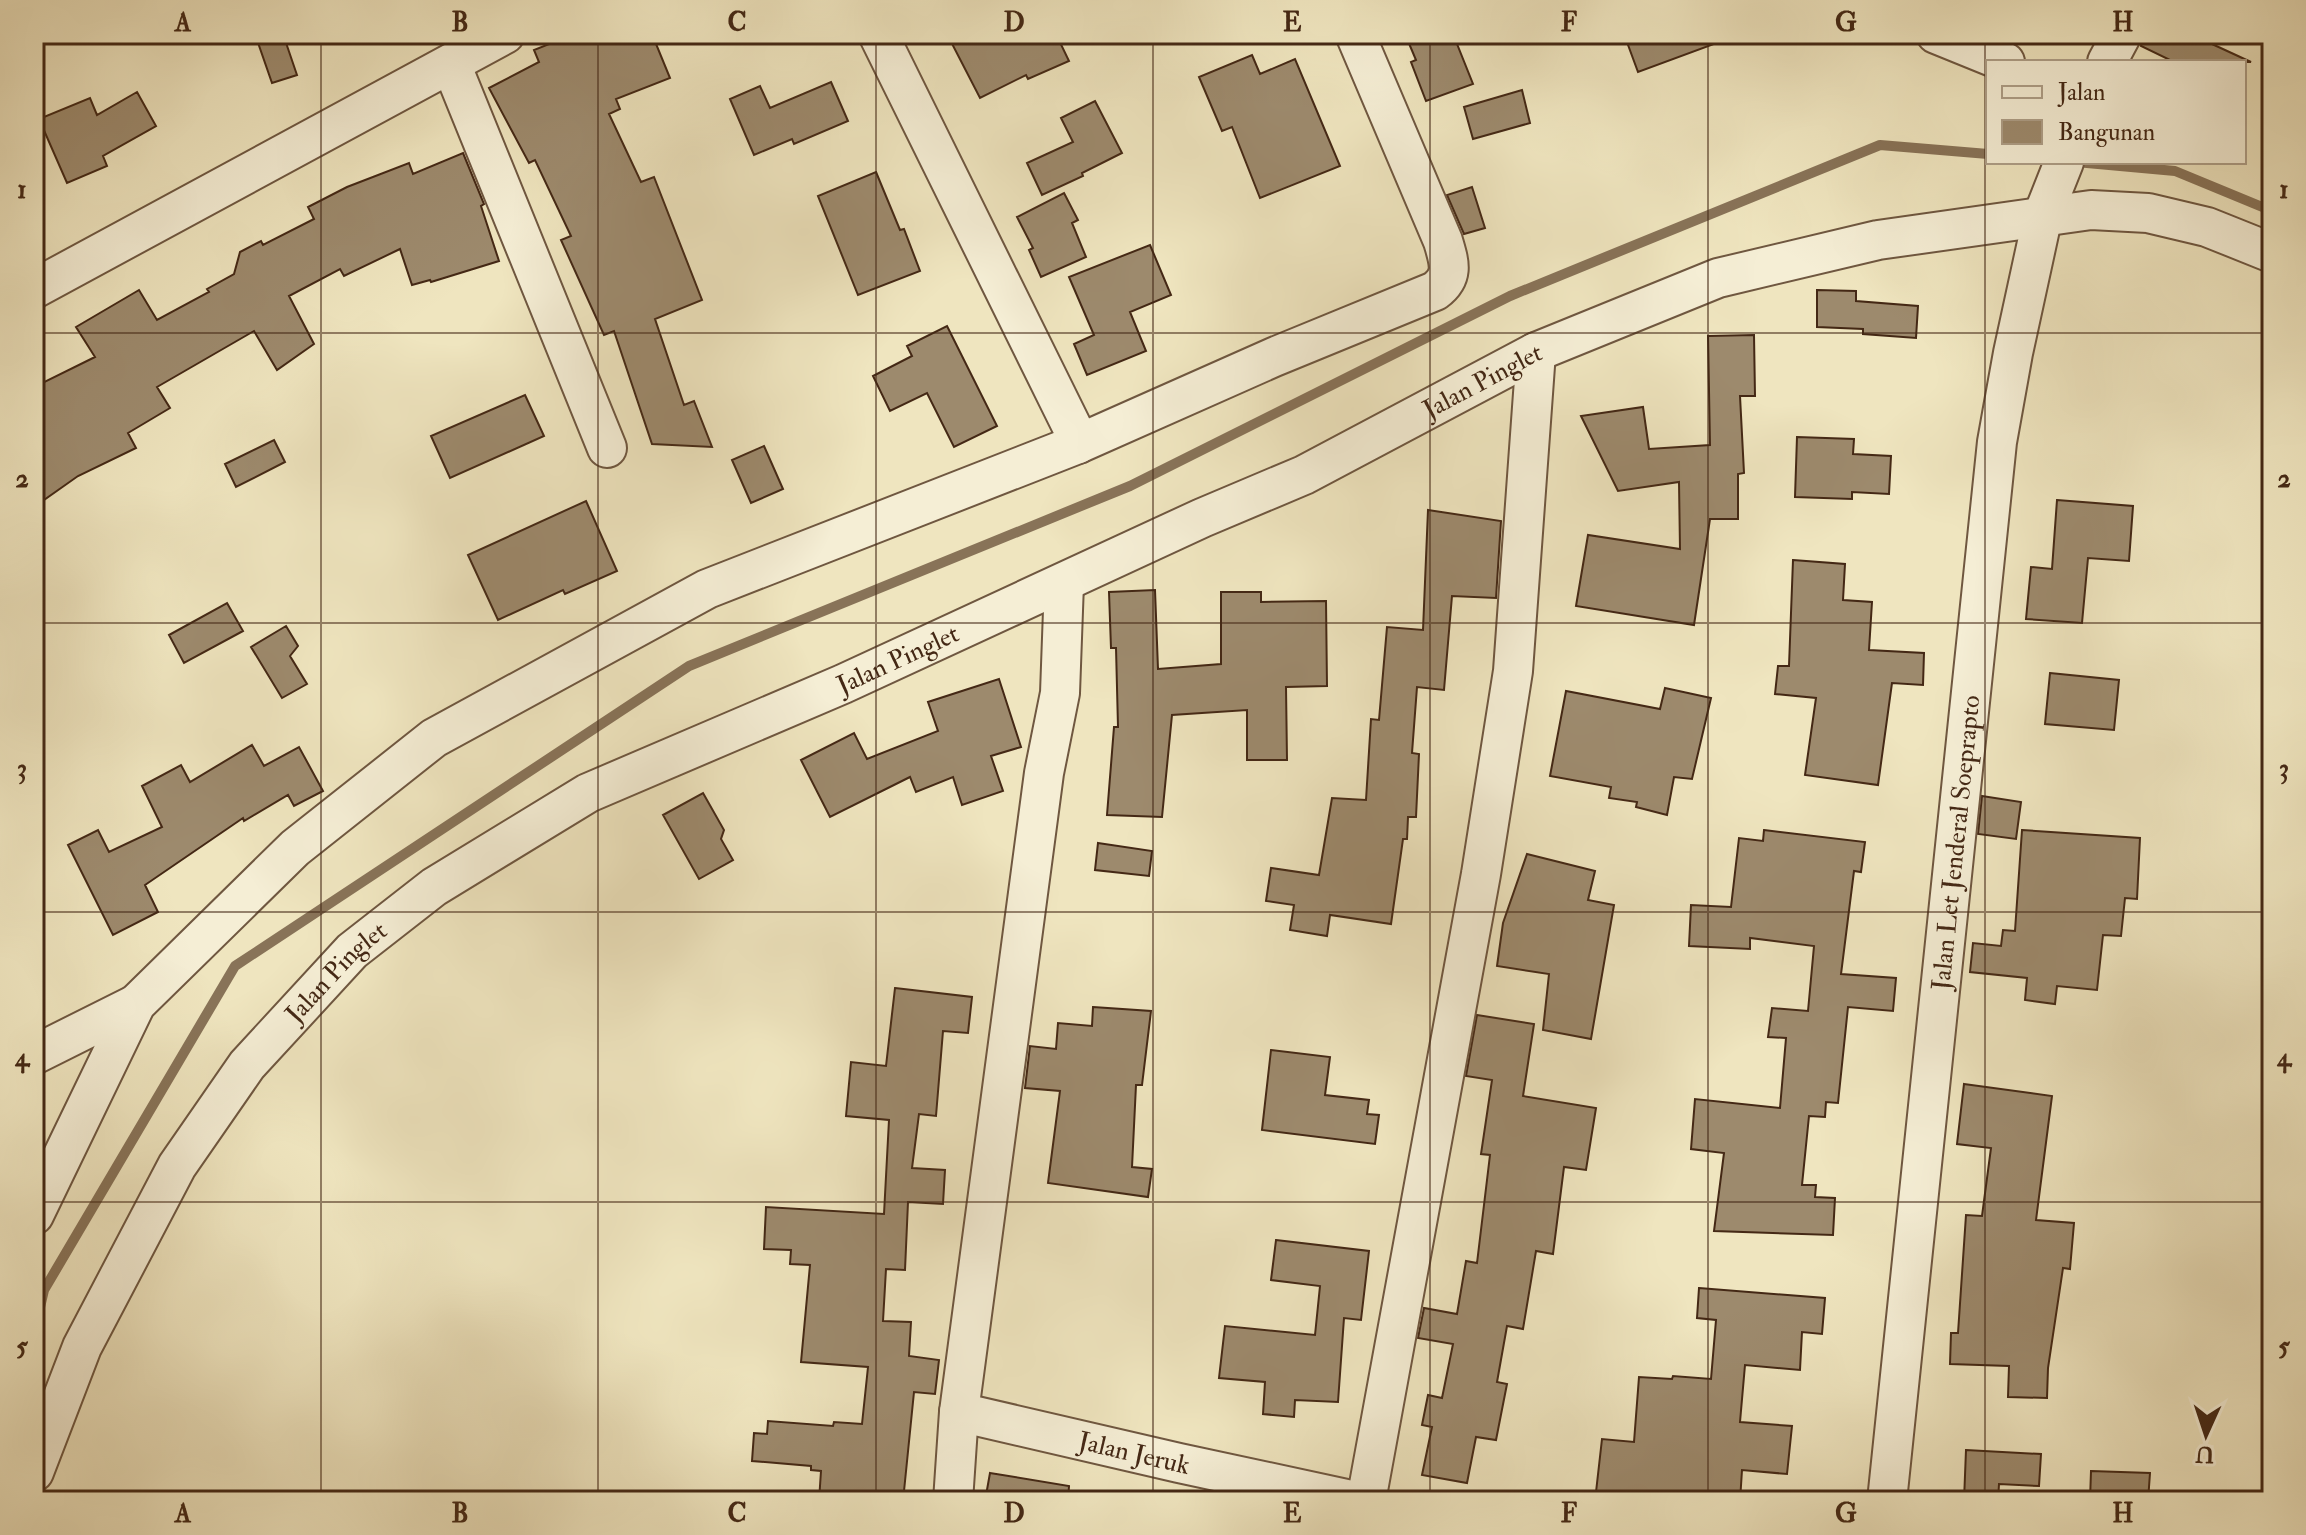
<svg xmlns="http://www.w3.org/2000/svg" width="2306" height="1535" viewBox="0 0 2306 1535" font-family="'IM FELL Double Pica',serif">
  <style>
    .lines { fill: none; stroke-linecap: round; stroke-linejoin: round }
    .stream { stroke: #887358; stroke-width: 10 }
    .building { fill: #9d8a6d; stroke: #442815; stroke-width: 2 }
    .minor-casing { stroke: #6f5740; stroke-width: 42 }
    .minor { stroke: #f5eed5; stroke-width: 38 }
    .grid { fill: none; stroke: #442815; stroke-width: 2; stroke-opacity: 0.55 }
    .labels { text-anchor: middle; stroke-width: 6; stroke-linejoin: round; paint-order: stroke }
    .street-label { font-size: 26px; fill: #442815; stroke: #f5eed5 }
    .neatline { fill: none; stroke: #442815; stroke-width: 3 }
    .grid-label { font-size: 26px; text-anchor: middle; font-weight: bold; fill: #442815 }
  </style>
  <rect width="100%" height="100%" fill="#efe5bf"/>
  <filter id="stains"><feTurbulence type="fractalNoise" baseFrequency=".0025" numOctaves="4"/><feColorMatrix values="0 0 0 0 .2 0 0 0 0 .09 0 0 0 0 .02 0 0 0 .5 -.17"/></filter>
  <radialGradient id="worn" r=".72"><stop offset=".6" stop-color="#630" stop-opacity="0"/><stop offset="1" stop-color="#630" stop-opacity=".3"/></radialGradient>
  <g class="lines">
    <path class="stream" d="M 2076,162 L 2175,171 L 2272,211
      M 34,1333 L 44,1290 L 235,966 L 689,666 L 1130,486 L 1510,296 L 1880,145 L 1988,154"/>
  </g>
  <path class="building" d="M 255,34 L 283,34 L 297,75 L 272,83 Z
    M 574,34 L 652,34 L 670,78 L 616,99 L 620,109 L 609,114 L 641,182 L 654,177 L 702,300 L 655,319 L 684,405 L 694,401 L 712,447 L 652,444 L 614,331 L 604,335 L 561,240 L 571,236 L 535,160 L 529,163 L 489,88 L 539,62 L 534,50 Z
    M 947,34 L 1056,34 L 1069,61 L 1028,79 L 1026,75 L 980,98 Z
    M 1405,34 L 1453,34 L 1473,84 L 1426,101 L 1411,62 L 1416,60 Z
    M 1624,34 L 1732,34 L 1733,37 L 1638,72 Z
    M 2144,34 L 2200,34 L 2214,41 L 2212,44 L 2251,62 L 2174,62 L 2141,46 Z
    M 1252,55 L 1260,74 L 1295,59 L 1340,166 L 1260,198 L 1232,127 L 1222,131 L 1199,77 Z
    M 831,82 L 848,121 L 794,144 L 792,139 L 754,155 L 730,99 L 760,86 L 770,108 Z
    M 1522,90 L 1530,123 L 1473,139 L 1464,107 Z
    M 137,92 L 156,126 L 103,156 L 107,166 L 67,183 L 39,119 L 90,98 L 97,115 Z
    M 1095,101 L 1122,153 L 1082,173 L 1083,176 L 1042,195 L 1027,163 L 1073,142 L 1061,118 Z
    M 463,153 L 484,204 L 481,206 L 499,261 L 431,282 L 430,280 L 412,285 L 400,249 L 344,276 L 340,269 L 289,296 L 314,344 L 277,370 L 254,331 L 157,387 L 170,408 L 128,433 L 136,448 L 78,476 L 34,507 L 34,387 L 95,357 L 76,327 L 139,290 L 157,320 L 209,292 L 207,289 L 234,274 L 240,252 L 261,241 L 263,245 L 314,219 L 308,207 L 347,187 L 409,163 L 413,174 Z
    M 876,172 L 900,230 L 904,229 L 920,271 L 858,295 L 818,196 Z
    M 1472,187 L 1485,228 L 1464,234 L 1447,195 Z
    M 1064,193 L 1078,220 L 1072,223 L 1086,257 L 1041,277 L 1029,250 L 1033,248 L 1017,217 Z
    M 1150,245 L 1171,295 L 1130,312 L 1146,351 L 1087,375 L 1074,344 L 1094,335 L 1069,277 Z
    M 1817,290 L 1856,291 L 1856,301 L 1918,306 L 1916,338 L 1863,334 L 1863,329 L 1817,327 Z
    M 947,326 L 997,426 L 954,447 L 927,393 L 890,411 L 873,376 L 912,356 L 907,346 Z
    M 1754,335 L 1755,396 L 1740,396 L 1744,473 L 1738,474 L 1738,519 L 1710,519 L 1694,625 L 1576,606 L 1588,535 L 1680,549 L 1679,482 L 1618,491 L 1581,416 L 1643,407 L 1649,449 L 1710,445 L 1708,336 Z
    M 525,395 L 544,436 L 450,478 L 431,436 Z
    M 1797,437 L 1854,439 L 1853,454 L 1891,456 L 1889,494 L 1852,492 L 1852,499 L 1795,497 Z
    M 274,440 L 285,462 L 236,487 L 225,464 Z
    M 764,446 L 783,489 L 751,503 L 732,460 Z
    M 2057,500 L 2133,506 L 2129,561 L 2088,558 L 2082,623 L 2026,619 L 2031,567 L 2052,569 Z
    M 586,501 L 617,571 L 565,594 L 563,590 L 498,620 L 468,555 Z
    M 1428,510 L 1501,521 L 1496,598 L 1452,596 L 1444,690 L 1417,687 L 1412,753 L 1419,754 L 1416,817 L 1408,817 L 1407,839 L 1403,839 L 1391,924 L 1330,915 L 1327,936 L 1290,930 L 1294,905 L 1266,901 L 1271,868 L 1319,875 L 1332,798 L 1366,800 L 1371,719 L 1379,720 L 1387,627 L 1423,630 Z
    M 1793,560 L 1845,564 L 1843,600 L 1872,602 L 1869,650 L 1924,653 L 1923,685 L 1892,683 L 1878,785 L 1805,775 L 1816,698 L 1775,694 L 1778,666 L 1789,666 Z
    M 1155,590 L 1158,669 L 1221,664 L 1221,592 L 1261,592 L 1261,602 L 1326,601 L 1327,686 L 1286,687 L 1287,760 L 1247,760 L 1247,710 L 1172,715 L 1162,817 L 1107,815 L 1114,727 L 1118,727 L 1116,648 L 1111,648 L 1109,592 Z
    M 227,603 L 243,631 L 184,663 L 169,635 Z
    M 286,626 L 298,646 L 290,656 L 307,684 L 282,698 L 251,647 Z
    M 2050,673 L 2119,680 L 2114,730 L 2045,724 Z
    M 999,679 L 1021,747 L 991,756 L 1003,791 L 962,805 L 953,777 L 916,792 L 910,777 L 830,817 L 801,760 L 854,733 L 867,759 L 938,731 L 928,702 Z
    M 1665,688 L 1711,698 L 1692,779 L 1674,777 L 1667,815 L 1636,807 L 1637,802 L 1609,798 L 1611,787 L 1550,776 L 1566,691 L 1660,709 Z
    M 252,745 L 264,766 L 299,747 L 323,791 L 294,806 L 288,795 L 244,821 L 243,818 L 145,885 L 158,912 L 113,935 L 68,845 L 98,830 L 109,852 L 162,827 L 142,786 L 181,765 L 190,782 Z
    M 703,793 L 724,830 L 721,839 L 733,860 L 699,879 L 663,815 Z
    M 1982,796 L 2021,802 L 2016,839 L 1978,834 Z
    M 1764,830 L 1865,842 L 1861,872 L 1854,871 L 1841,974 L 1896,978 L 1893,1011 L 1848,1007 L 1838,1103 L 1826,1102 L 1825,1117 L 1809,1116 L 1802,1185 L 1816,1185 L 1815,1197 L 1835,1198 L 1833,1235 L 1714,1231 L 1724,1153 L 1691,1149 L 1695,1099 L 1780,1108 L 1786,1038 L 1768,1037 L 1772,1008 L 1808,1011 L 1814,946 L 1750,938 L 1750,949 L 1689,946 L 1691,905 L 1731,907 L 1739,838 L 1763,841 Z
    M 2022,830 L 2140,838 L 2137,899 L 2125,898 L 2121,936 L 2103,935 L 2097,990 L 2057,986 L 2055,1004 L 2025,1000 L 2027,978 L 1970,972 L 1973,943 L 2001,946 L 2003,930 L 2015,931 Z
    M 1098,843 L 1152,851 L 1149,876 L 1095,870 Z
    M 1527,854 L 1595,871 L 1588,900 L 1614,905 L 1591,1039 L 1543,1030 L 1549,974 L 1497,966 L 1503,923 Z
    M 895,988 L 972,997 L 968,1033 L 943,1031 L 936,1116 L 919,1114 L 912,1168 L 945,1170 L 943,1204 L 908,1202 L 905,1270 L 886,1269 L 883,1321 L 911,1322 L 909,1356 L 939,1360 L 935,1394 L 914,1392 L 903,1501 L 819,1501 L 821,1471 L 811,1470 L 811,1466 L 752,1461 L 754,1433 L 767,1434 L 768,1421 L 833,1426 L 834,1422 L 862,1424 L 868,1367 L 801,1362 L 810,1265 L 790,1264 L 791,1250 L 764,1249 L 766,1207 L 884,1214 L 889,1120 L 846,1116 L 851,1062 L 886,1066 Z
    M 1093,1007 L 1151,1011 L 1142,1085 L 1136,1085 L 1132,1167 L 1152,1169 L 1148,1197 L 1048,1183 L 1060,1091 L 1025,1088 L 1030,1046 L 1056,1049 L 1058,1023 L 1092,1026 Z
    M 1477,1015 L 1534,1024 L 1523,1096 L 1596,1108 L 1586,1170 L 1564,1167 L 1553,1254 L 1536,1251 L 1523,1329 L 1507,1326 L 1497,1382 L 1507,1384 L 1496,1440 L 1476,1437 L 1467,1483 L 1422,1475 L 1432,1427 L 1422,1425 L 1428,1395 L 1442,1398 L 1453,1344 L 1418,1338 L 1424,1308 L 1457,1314 L 1466,1261 L 1477,1263 L 1490,1155 L 1481,1154 L 1492,1080 L 1466,1076 Z
    M 1271,1050 L 1330,1057 L 1325,1095 L 1369,1100 L 1367,1114 L 1379,1115 L 1375,1144 L 1262,1130 Z
    M 1964,1084 L 2052,1096 L 2036,1220 L 2074,1223 L 2070,1269 L 2063,1268 L 2048,1368 L 2047,1398 L 2008,1397 L 2009,1366 L 1950,1364 L 1951,1333 L 1958,1333 L 1966,1215 L 1982,1216 L 1991,1148 L 1957,1144 Z
    M 1276,1240 L 1369,1251 L 1361,1320 L 1344,1318 L 1338,1402 L 1295,1400 L 1294,1417 L 1263,1414 L 1265,1382 L 1219,1378 L 1225,1326 L 1315,1335 L 1320,1286 L 1271,1280 Z
    M 1699,1288 L 1825,1298 L 1822,1334 L 1802,1332 L 1800,1370 L 1745,1365 L 1740,1422 L 1792,1426 L 1787,1474 L 1742,1470 L 1740,1501 L 1595,1501 L 1602,1439 L 1634,1442 L 1639,1377 L 1672,1379 L 1673,1376 L 1711,1379 L 1716,1320 L 1697,1318 Z
    M 1966,1450 L 2041,1454 L 2039,1486 L 1999,1484 L 1998,1501 L 1964,1501 Z
    M 2091,1471 L 2150,1473 L 2148,1501 L 2090,1501 Z
    M 990,1473 L 1069,1486 L 1068,1501 L 985,1501 Z"/>
  <g class="lines">
    <g class="minor-casing">
      <g id="minor">
        <path d="M 878,34 L 1074,431 L 1078,444"/>
        <path d="M 1936,34 L 2005,62"/>
        <path d="M 2107,62 L 2122,34"/>
        <path d="M 451,64 L 607,448"/>
        <path d="M 34,289 L 505,34"/>
        <path d="M 34,1055 L 136,1004"/>
        <path d="M 34,1215 L 136,1004 L 295,848 L 434,738 L 707,589 L 1078,444 L 1274,357 L 1435,291 C 1455,276 1449,262 1443,241 L 1355,34"/>
        <path id="s1" d="M 959,1412 L 1179,1463 L 1356,1501"/>
        <path id="s2" d="M 34,1472 L 82,1347 L 177,1166 L 247,1065 L 352,951 L 434,887 L 588,793 L 843,684 L 1202,518 L 1304,475 L 1536,352 L 1718,278 L 1878,240 L 2091,210 L 2148,213 L 2207,227 L 2272,253"/>
        <path d="M 953,1501 L 959,1412 L 1044,773 L 1060,693 L 1064,583"/>
        <path d="M 1366,1501 L 1481,874 L 1513,671 L 1536,352"/>
        <path id="s3" d="M 1887,1501 L 1997,442 L 2013,353 L 2043,215 L 2064,162"/>
      </g>
    </g>
    <use href="#minor" class="minor"/>
  </g>
  <path class="grid" d="M 321,34 L 321,1501M 598,34 L 598,1501M 876,34 L 876,1501M 1153,34 L 1153,1501M 1430,34 L 1430,1501M 1708,34 L 1708,1501M 1985,34 L 1985,1501M 34,333 L 2272,333M 34,623 L 2272,623M 34,912 L 2272,912M 34,1202 L 2272,1202"/>
  <g class="labels">
    <g class="street-label">
      <text dy="9" stroke="none"><textPath href="#s2" startOffset="1886">Jalan Pinglet</textPath></text>
      <text dy="9" stroke="none"><textPath href="#s2" startOffset="1238">Jalan Pinglet</textPath></text>
      <text dy="9" stroke="none"><textPath href="#s3" startOffset="662">Jalan Let Jenderal Soeprapto</textPath></text>
      <text dy="9" stroke="none"><textPath href="#s2" startOffset="590">Jalan Pinglet</textPath></text>
      <text dy="9" stroke="none"><textPath href="#s1" startOffset="180">Jalan Jeruk</textPath></text>
    </g>
  </g>
  <rect width="2306" height="1535" fill="none" stroke="#efe5bf" stroke-width="88"/>
  <rect x="1986" y="60" width="260" height="104" fill="#f5eed5" stroke="#ae9f88" stroke-width="2"/>
  <rect x="2002" y="86" width="40" height="12" fill="#f5eed5" stroke="#ae9f88" stroke-width="2"/>
  <text x="2058" y="100" font-size="24" fill="#442815">Jalan</text>
  <rect x="2002" y="120" width="40" height="24" fill="#9d8a6d" stroke="#ae9f88" stroke-width="2"/>
  <text x="2058" y="140" font-size="24" fill="#442815">Bangunan</text>
  <g transform="translate(2206 1435) rotate(183)" stroke="#f5eed5" stroke-width="6" paint-order="stroke">
  <path d="M0-6L14 30L0 20L-14 30Z" fill="#442815"/>
  <text y="-12" font-size="22" font-weight="bold" text-anchor="middle" fill="#442815">U</text>
  </g>
  <rect x="44" y="44" width="2218" height="1447" class="neatline"/>
  <g class="grid-label">
    <text x="183" y="31">A</text>
    <text x="460" y="31">B</text>
    <text x="737" y="31">C</text>
    <text x="1014" y="31">D</text>
    <text x="1292" y="31">E</text>
    <text x="1569" y="31">F</text>
    <text x="1846" y="31">G</text>
    <text x="2123" y="31">H</text>
    <text x="22" y="198">1</text>
    <text x="2284" y="198">1</text>
    <text x="22" y="487">2</text>
    <text x="2284" y="487">2</text>
    <text x="22" y="777">3</text>
    <text x="2284" y="777">3</text>
    <text x="22" y="1066">4</text>
    <text x="2284" y="1066">4</text>
    <text x="22" y="1355">5</text>
    <text x="2284" y="1355">5</text>
    <text x="183" y="1522">A</text>
    <text x="460" y="1522">B</text>
    <text x="737" y="1522">C</text>
    <text x="1014" y="1522">D</text>
    <text x="1292" y="1522">E</text>
    <text x="1569" y="1522">F</text>
    <text x="1846" y="1522">G</text>
    <text x="2123" y="1522">H</text>
  </g>
  <rect width="100%" height="100%" filter="url(#stains)"/>
  <rect width="100%" height="100%" fill="url(#worn)"/>
</svg>
